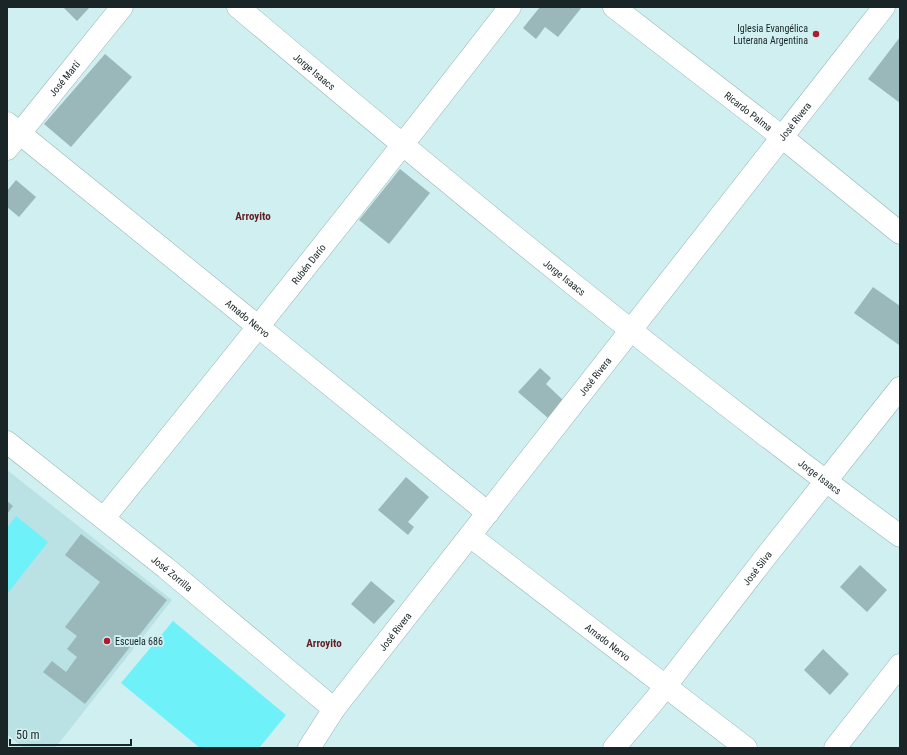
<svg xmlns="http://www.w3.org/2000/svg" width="907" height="755" viewBox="0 0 907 755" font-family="'Roboto Condensed',sans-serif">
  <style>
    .built { fill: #bae1e4 }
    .green { fill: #6ef1f9 }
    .building { fill: #9ab8ba }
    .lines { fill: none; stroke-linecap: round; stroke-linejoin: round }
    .minor-casing { stroke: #95b3b5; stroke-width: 23 }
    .minor { stroke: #fff; stroke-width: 22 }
    .poi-dot { fill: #ae1a30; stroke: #d0eff1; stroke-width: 1.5 }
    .labels { text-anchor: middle; stroke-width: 4; stroke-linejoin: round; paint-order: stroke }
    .poi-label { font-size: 10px; fill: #192526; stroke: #d0eff1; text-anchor: end }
    .street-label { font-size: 10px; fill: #192526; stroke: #d0eff1 }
    .neighbourhood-label { font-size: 11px; font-weight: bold; fill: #631e22; stroke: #d0eff1 }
  </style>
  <rect width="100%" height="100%" fill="#d0eff1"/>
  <path class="built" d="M 7,470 L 172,600 L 55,748 L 24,748 L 7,734 Z"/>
  <path class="green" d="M 16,516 L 48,542 L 7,594 L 7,528 Z
    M 173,621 L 286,715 L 259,748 L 200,748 L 121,683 Z"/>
  <path class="building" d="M 63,7 L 90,7 L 77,21 Z
    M 540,7 L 582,7 L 558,37 L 545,27 L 536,39 L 523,28 Z
    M 900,37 L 900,103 L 868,79 Z
    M 105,54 L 132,77 L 71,147 L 44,124 Z
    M 400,169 L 430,193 L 389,244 L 359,220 Z
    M 16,180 L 36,197 L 19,217 L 7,207 L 7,191 Z
    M 873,287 L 900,306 L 900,343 L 899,345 L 854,313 Z
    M 540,368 L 551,378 L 546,384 L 564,401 L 548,418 L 518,392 Z
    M 406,477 L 429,497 L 408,522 L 414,527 L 408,535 L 378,510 Z
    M 7,501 L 13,506 L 7,514 Z
    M 81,534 L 167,600 L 85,704 L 43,672 L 52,661 L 66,672 L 77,657 L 67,649 L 77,636 L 65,627 L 100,582 L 65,555 Z
    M 860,565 L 887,590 L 867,612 L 840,587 Z
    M 371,581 L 395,601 L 374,624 L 351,604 Z
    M 823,649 L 849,674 L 830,695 L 804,670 Z"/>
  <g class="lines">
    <g class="minor-casing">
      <g id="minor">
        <path id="s1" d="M 238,7 C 454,189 672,369 900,536"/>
        <path id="s2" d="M 614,7 L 782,137 L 900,233"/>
        <path id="s3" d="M 7,123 L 488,513"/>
        <path id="s4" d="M 7,149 L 122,7"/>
        <path id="s5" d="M 7,442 L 166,568 L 334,709"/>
        <path id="s6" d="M 104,518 C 241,349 377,179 510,7"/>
        <path id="s7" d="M 470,536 L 746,748"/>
        <path id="s8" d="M 309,748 L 334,709 L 884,7"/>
        <path id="s9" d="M 614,748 L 654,701 L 767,555 L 900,388"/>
        <path d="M 835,748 L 900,665"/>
      </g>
    </g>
    <use href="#minor" class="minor"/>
  </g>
  <g class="poi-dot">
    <circle cx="816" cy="34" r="4"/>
    <circle cx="107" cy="641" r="4"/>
  </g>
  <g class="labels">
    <g class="poi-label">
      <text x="808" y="32">Iglesia Evangélica<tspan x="808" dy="12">Luterana Argentina</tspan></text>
      <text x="115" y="645" text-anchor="start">Escuela 686</text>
    </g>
    <g class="street-label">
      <text dy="4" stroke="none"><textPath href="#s1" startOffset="100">Jorge Isaacs</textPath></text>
      <text dy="4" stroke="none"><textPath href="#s4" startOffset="91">José Martí</textPath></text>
      <text dy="4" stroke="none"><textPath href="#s2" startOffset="170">Ricardo Palma</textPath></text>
      <text dy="4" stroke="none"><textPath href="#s8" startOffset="793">José Rivera</textPath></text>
      <text dy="4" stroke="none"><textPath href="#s6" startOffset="326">Rubén Darío</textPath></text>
      <text dy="4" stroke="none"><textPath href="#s1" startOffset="424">Jorge Isaacs</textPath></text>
      <text dy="4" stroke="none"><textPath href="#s3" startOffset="310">Amado Nervo</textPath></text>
      <text dy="4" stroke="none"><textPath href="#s8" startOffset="469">José Rivera</textPath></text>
      <text dy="4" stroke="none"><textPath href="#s1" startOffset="748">Jorge Isaacs</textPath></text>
      <text dy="4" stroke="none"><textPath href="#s9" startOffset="230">José Silva</textPath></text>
      <text dy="4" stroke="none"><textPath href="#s5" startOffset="211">José Zorrilla</textPath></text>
      <text dy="4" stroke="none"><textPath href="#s8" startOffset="145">José Rivera</textPath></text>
      <text dy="4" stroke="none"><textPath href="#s7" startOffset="174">Amado Nervo</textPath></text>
    </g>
    <g class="neighbourhood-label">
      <text x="253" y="220">Arroyito</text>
      <text x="324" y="647">Arroyito</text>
    </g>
  </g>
  <rect width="907" height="755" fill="none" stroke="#192526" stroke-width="16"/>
  <path d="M10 739v6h121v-6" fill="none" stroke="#192526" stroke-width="2"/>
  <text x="16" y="739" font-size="12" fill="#192526" stroke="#d0eff1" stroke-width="3" paint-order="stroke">50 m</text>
</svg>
